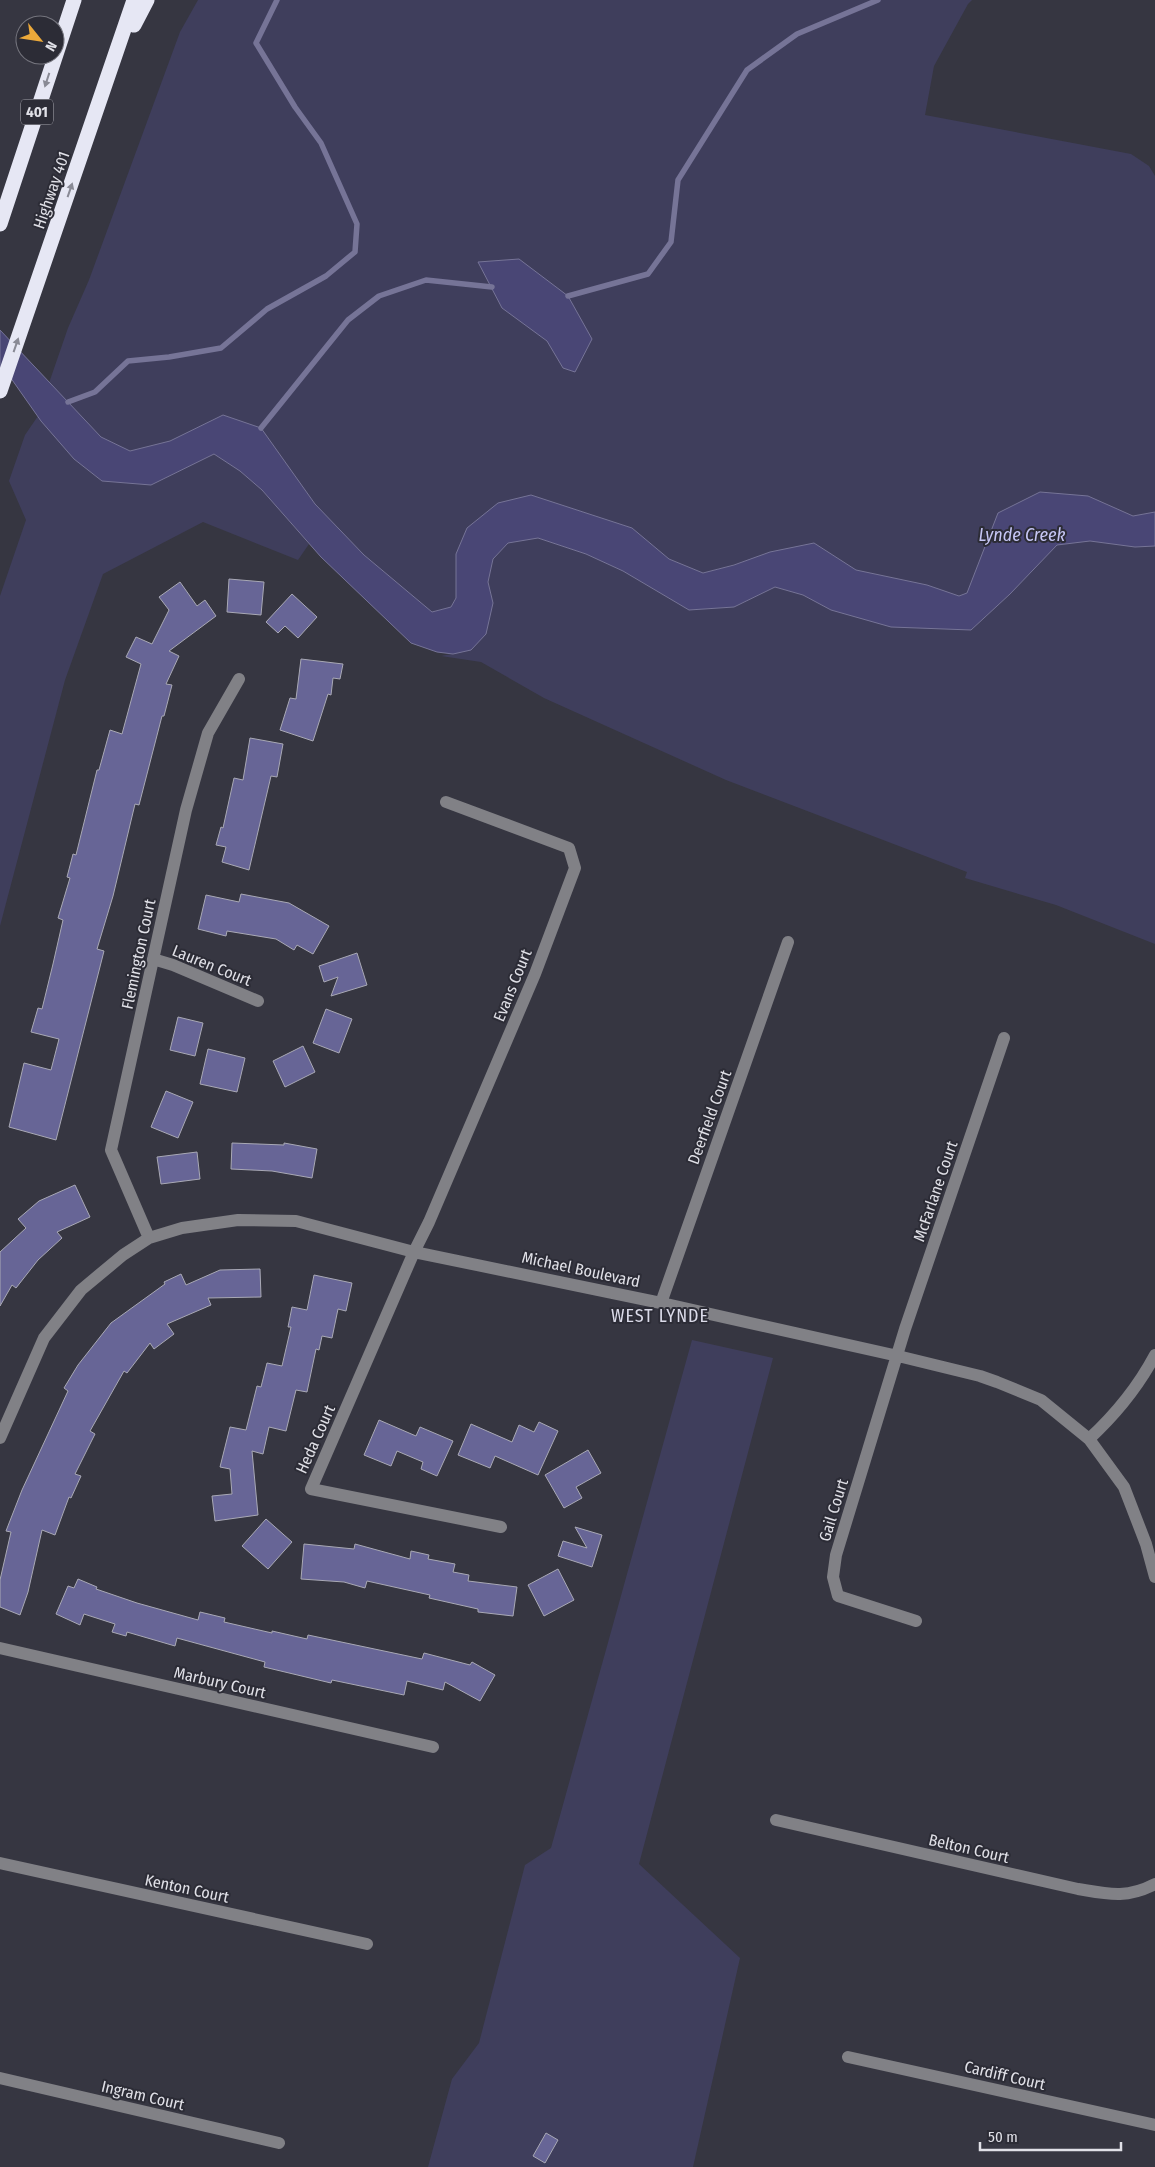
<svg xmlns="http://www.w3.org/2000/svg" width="1155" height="2167" viewBox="0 0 1155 2167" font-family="'Fira Sans Condensed',sans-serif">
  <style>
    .green { fill: #3f3e5c }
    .water { fill: #494675; stroke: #767497 }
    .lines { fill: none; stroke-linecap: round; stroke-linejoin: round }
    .stream { stroke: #767497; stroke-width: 5.5 }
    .building { fill: #676596; stroke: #a9a9b5 }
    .minor { stroke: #818186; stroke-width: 12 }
    .highway { stroke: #e6e7f4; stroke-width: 15 }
    .oneway { fill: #898a95 }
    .labels { text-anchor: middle; stroke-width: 4; stroke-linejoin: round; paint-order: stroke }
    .shield { fill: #2c2c36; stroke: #aaaab2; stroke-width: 1 }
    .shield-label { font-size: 15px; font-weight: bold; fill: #e0e0e7 }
    .street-label { font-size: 16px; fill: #e0e0e7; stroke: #2c2c36 }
    .water-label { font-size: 18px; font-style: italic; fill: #c6c6f4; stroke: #2c2c36 }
    .neighbourhood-label { font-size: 18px; letter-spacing: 1px; fill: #dbdbe9; stroke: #2c2c36 }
  </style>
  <rect width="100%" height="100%" fill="#363641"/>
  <path class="green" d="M 198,0 L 972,0 L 968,4 L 934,66 L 925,115 L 1131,154 L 1149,166 L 1155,176 L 1155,512 L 1133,516 L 1088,496 L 967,593 L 959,597 L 927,585 L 856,570 L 814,543 L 703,573 L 669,559 L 632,528 L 531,495 L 456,554 L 456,598 L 451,607 L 432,612 L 364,555 L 315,504 L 261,428 L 223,415 L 170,441 L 130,451 L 101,437 L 49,383 L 68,328 L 89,280 L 180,32 Z
    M 38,416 L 74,459 L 102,481 L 151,485 L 214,454 L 240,471 L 262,490 L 309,544 L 298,560 L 203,522 L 103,574 L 65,680 L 0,926 L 0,596 L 26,520 L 9,481 L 25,435 Z
    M 538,538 L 586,554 L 623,571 L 689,610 L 734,607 L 775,587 L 803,595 L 831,610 L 971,630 L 1010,594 L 1057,544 L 1090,541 L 1135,547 L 1155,546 L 1155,944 L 1056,905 L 965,878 L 967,872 L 726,780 L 544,698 L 481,662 L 441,656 L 471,650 L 493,603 L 488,582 L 493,559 L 508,543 Z
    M 692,1340 L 773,1358 L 639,1864 L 740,1958 L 693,2167 L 428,2167 L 452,2079 L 479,2043 L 525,1865 L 551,1848 Z"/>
  <path class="water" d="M 519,259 L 568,296 L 592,339 L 575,372 L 563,368 L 547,341 L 502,308 L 478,262 Z
    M 0,330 L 101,437 L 130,451 L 170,441 L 223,415 L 261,428 L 315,504 L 364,555 L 432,612 L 451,607 L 456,598 L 456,554 L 467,528 L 498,503 L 531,495 L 632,528 L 669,559 L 703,573 L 734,565 L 770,552 L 814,543 L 856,570 L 927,585 L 959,596 L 967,593 L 998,513 L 1040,492 L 1088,496 L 1133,516 L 1155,512 L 1155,546 L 1135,547 L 1090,541 L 1057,545 L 1010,594 L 971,630 L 891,627 L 831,610 L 803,595 L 775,587 L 734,607 L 689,610 L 623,571 L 586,554 L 538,538 L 508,543 L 493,559 L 488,582 L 493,603 L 486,634 L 471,650 L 453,654 L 437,652 L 411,643 L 321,557 L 262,490 L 240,471 L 214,454 L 151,485 L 102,481 L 74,459 L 41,421 L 8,374 L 0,371 Z"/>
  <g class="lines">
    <path class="stream" d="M 568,296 L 648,274 L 671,242 L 678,180 L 747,70 L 797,34 L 878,0
      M 68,402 L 95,392 L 128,361 L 169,357 L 221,348 L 267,309 L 326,276 L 355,252 L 357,224 L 321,143 L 295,107 L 256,43 L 277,0
      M 261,428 L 348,320 L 379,296 L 426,280 L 492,287"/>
  </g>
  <path class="building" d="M 229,579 L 264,582 L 261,615 L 227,612 Z
    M 180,582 L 197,606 L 205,600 L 216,616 L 169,651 L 179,656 L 166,684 L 172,685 L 164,716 L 162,716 L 139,805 L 135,804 L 113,896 L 97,949 L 104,951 L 56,1140 L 9,1127 L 24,1063 L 51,1070 L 59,1039 L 31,1032 L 38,1008 L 42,1009 L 53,964 L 63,920 L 58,918 L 70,878 L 67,877 L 73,854 L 76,855 L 97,770 L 99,770 L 110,730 L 122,734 L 141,664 L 126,657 L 136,637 L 152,644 L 169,610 L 159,597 Z
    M 292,594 L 317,617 L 298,638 L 285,626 L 278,633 L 266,622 Z
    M 301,659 L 343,664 L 340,679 L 333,678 L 331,695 L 328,694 L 313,741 L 280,730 L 290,698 L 296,699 Z
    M 250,738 L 283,744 L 277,777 L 271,776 L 249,870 L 222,862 L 226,847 L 216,845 L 221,827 L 223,828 L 234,778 L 243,780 Z
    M 241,894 L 289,903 L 329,926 L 313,954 L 297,945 L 294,950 L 276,939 L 227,931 L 226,936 L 198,929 L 206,895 L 239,902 Z
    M 357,953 L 367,985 L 331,996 L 338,977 L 324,982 L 319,966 Z
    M 326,1009 L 352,1019 L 339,1053 L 313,1043 Z
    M 178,1017 L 203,1023 L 195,1056 L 170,1050 Z
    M 303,1046 L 315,1072 L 285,1087 L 273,1061 Z
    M 208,1049 L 245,1058 L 237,1092 L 200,1084 Z
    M 166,1091 L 193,1102 L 178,1138 L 151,1127 Z
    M 232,1143 L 284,1145 L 284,1143 L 317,1149 L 312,1178 L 272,1171 L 231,1169 Z
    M 197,1152 L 200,1179 L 161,1184 L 157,1157 Z
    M 75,1185 L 90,1217 L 57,1232 L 62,1238 L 38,1260 L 16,1288 L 12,1285 L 0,1306 L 0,1252 L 26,1228 L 18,1219 L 39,1201 Z
    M 260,1269 L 261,1297 L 208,1298 L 211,1305 L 167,1324 L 174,1334 L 154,1349 L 150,1343 L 127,1373 L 124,1371 L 90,1431 L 95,1434 L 75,1474 L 81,1476 L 71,1498 L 69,1497 L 55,1535 L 42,1530 L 28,1592 L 20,1615 L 0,1607 L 0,1580 L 11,1532 L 6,1531 L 22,1490 L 68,1391 L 64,1388 L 78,1365 L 111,1323 L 165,1284 L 164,1282 L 181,1274 L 186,1285 L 220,1270 Z
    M 314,1275 L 352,1283 L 346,1311 L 338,1309 L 332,1338 L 322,1336 L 319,1350 L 316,1349 L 307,1392 L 296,1390 L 286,1431 L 269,1427 L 263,1454 L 252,1451 L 258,1515 L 215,1521 L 212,1496 L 232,1494 L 230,1469 L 220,1467 L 230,1427 L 246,1430 L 257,1386 L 261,1387 L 267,1363 L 282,1366 L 291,1327 L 288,1327 L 292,1307 L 307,1310 Z
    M 379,1420 L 416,1436 L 420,1427 L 453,1441 L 437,1476 L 421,1469 L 423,1462 L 397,1451 L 391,1466 L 364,1455 Z
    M 539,1422 L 558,1431 L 538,1475 L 495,1456 L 490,1468 L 458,1455 L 471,1424 L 512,1442 L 519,1425 L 534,1432 Z
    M 588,1450 L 601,1473 L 576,1487 L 582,1498 L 564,1508 L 545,1475 Z
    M 266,1519 L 292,1542 L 268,1569 L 242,1546 Z
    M 575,1527 L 602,1535 L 592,1567 L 558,1556 L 563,1541 L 587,1548 Z
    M 304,1544 L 354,1549 L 355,1544 L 410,1559 L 411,1551 L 429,1555 L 428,1559 L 455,1564 L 453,1572 L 469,1575 L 468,1581 L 517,1587 L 513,1616 L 478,1612 L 478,1609 L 429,1598 L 430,1595 L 367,1581 L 365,1588 L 344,1582 L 301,1579 Z
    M 558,1569 L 574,1600 L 544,1616 L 528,1585 Z
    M 78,1579 L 97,1587 L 96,1589 L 137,1603 L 198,1620 L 200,1612 L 225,1618 L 224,1622 L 272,1633 L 272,1631 L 307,1639 L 308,1635 L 422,1659 L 424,1653 L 470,1665 L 472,1662 L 495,1675 L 480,1701 L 445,1682 L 443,1690 L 407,1681 L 404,1695 L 332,1680 L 331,1683 L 264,1667 L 265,1662 L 177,1638 L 175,1646 L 127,1632 L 126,1636 L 112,1632 L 115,1624 L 84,1614 L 80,1625 L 56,1614 L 68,1586 L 74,1588 Z
    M 546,2133 L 558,2140 L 545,2163 L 533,2156 Z"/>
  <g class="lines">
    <path class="minor" d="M 446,802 L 569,848 L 575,868 L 535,974 L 429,1222 L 414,1252 L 311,1489 L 501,1527
      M 153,959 L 173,965 L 258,1001
      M 149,1238 L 111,1150 L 186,810 L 208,733 L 239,679
      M 661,1303 L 788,942
      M 0,1438 L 44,1338 L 81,1290 L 123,1255 L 149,1238 L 182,1228 L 238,1220 L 296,1221 L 414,1252 L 661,1303 L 898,1356 L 980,1376 L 997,1382 L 1041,1400 L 1089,1439 L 1124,1487 L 1146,1544 L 1155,1577
      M 1089,1439 C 1116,1414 1138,1387 1155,1355
      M 916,1621 L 838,1596 L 833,1577 L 836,1555 L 905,1329 L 1004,1038
      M 0,1648 L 433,1747
      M 776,1820 L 1078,1889 C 1108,1894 1126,1899 1155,1884
      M 0,1863 L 367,1944
      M 848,2057 L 1155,2125
      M 0,2078 L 279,2143"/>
    <path class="highway" d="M 134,25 L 147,0
      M 0,224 L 74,0
      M 0,391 L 134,0"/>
  </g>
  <defs><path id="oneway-solid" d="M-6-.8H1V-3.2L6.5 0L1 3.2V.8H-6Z" transform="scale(1.25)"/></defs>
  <g class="oneway">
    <use href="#oneway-solid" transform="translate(47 80) rotate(108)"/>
    <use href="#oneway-solid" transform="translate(70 190) rotate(-71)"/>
    <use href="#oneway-solid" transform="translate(16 345) rotate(-71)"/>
  </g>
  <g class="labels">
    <rect class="shield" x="21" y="99.5" width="32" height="25" rx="4"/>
    <g class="shield-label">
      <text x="37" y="117">401</text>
    </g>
    <g class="street-label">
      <text transform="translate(51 190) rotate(-71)" y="6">Highway 401</text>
      <text transform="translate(138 954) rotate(-78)" y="6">Flemington Court</text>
      <text transform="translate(212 965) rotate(22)" y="6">Lauren Court</text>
      <text transform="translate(512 985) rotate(-68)" y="6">Evans Court</text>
      <text transform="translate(709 1117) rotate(-70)" y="6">Deerfield Court</text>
      <text transform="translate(935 1191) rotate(-71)" y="6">McFarlane Court</text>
      <text transform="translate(581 1269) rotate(12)" y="6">Michael Boulevard</text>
      <text transform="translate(315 1439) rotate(-66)" y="6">Heda Court</text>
      <text transform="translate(833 1510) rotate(-73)" y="6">Gail Court</text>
      <text transform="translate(220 1682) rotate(13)" y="6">Marbury Court</text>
      <text transform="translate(969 1848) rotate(13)" y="6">Belton Court</text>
      <text transform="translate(187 1888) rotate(12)" y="6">Kenton Court</text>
      <text transform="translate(1005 2075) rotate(13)" y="6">Cardiff Court</text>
      <text transform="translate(143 2095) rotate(13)" y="6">Ingram Court</text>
    </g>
    <g class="water-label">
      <text x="1022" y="541">Lynde Creek</text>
    </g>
    <g class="neighbourhood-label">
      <text x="660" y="1322">WEST LYNDE</text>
    </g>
  </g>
  <g transform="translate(40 40) rotate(120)"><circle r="24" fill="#2c2c36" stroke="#74747d"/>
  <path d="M0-4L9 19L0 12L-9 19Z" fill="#eca93a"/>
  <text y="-8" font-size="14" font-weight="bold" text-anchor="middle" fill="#e0e0e7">N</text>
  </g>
  <path d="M980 2142v8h141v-8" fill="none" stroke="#e0e0e7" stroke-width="2.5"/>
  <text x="988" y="2142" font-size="15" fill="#e0e0e7" stroke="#2c2c36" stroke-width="4" paint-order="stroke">50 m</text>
</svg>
